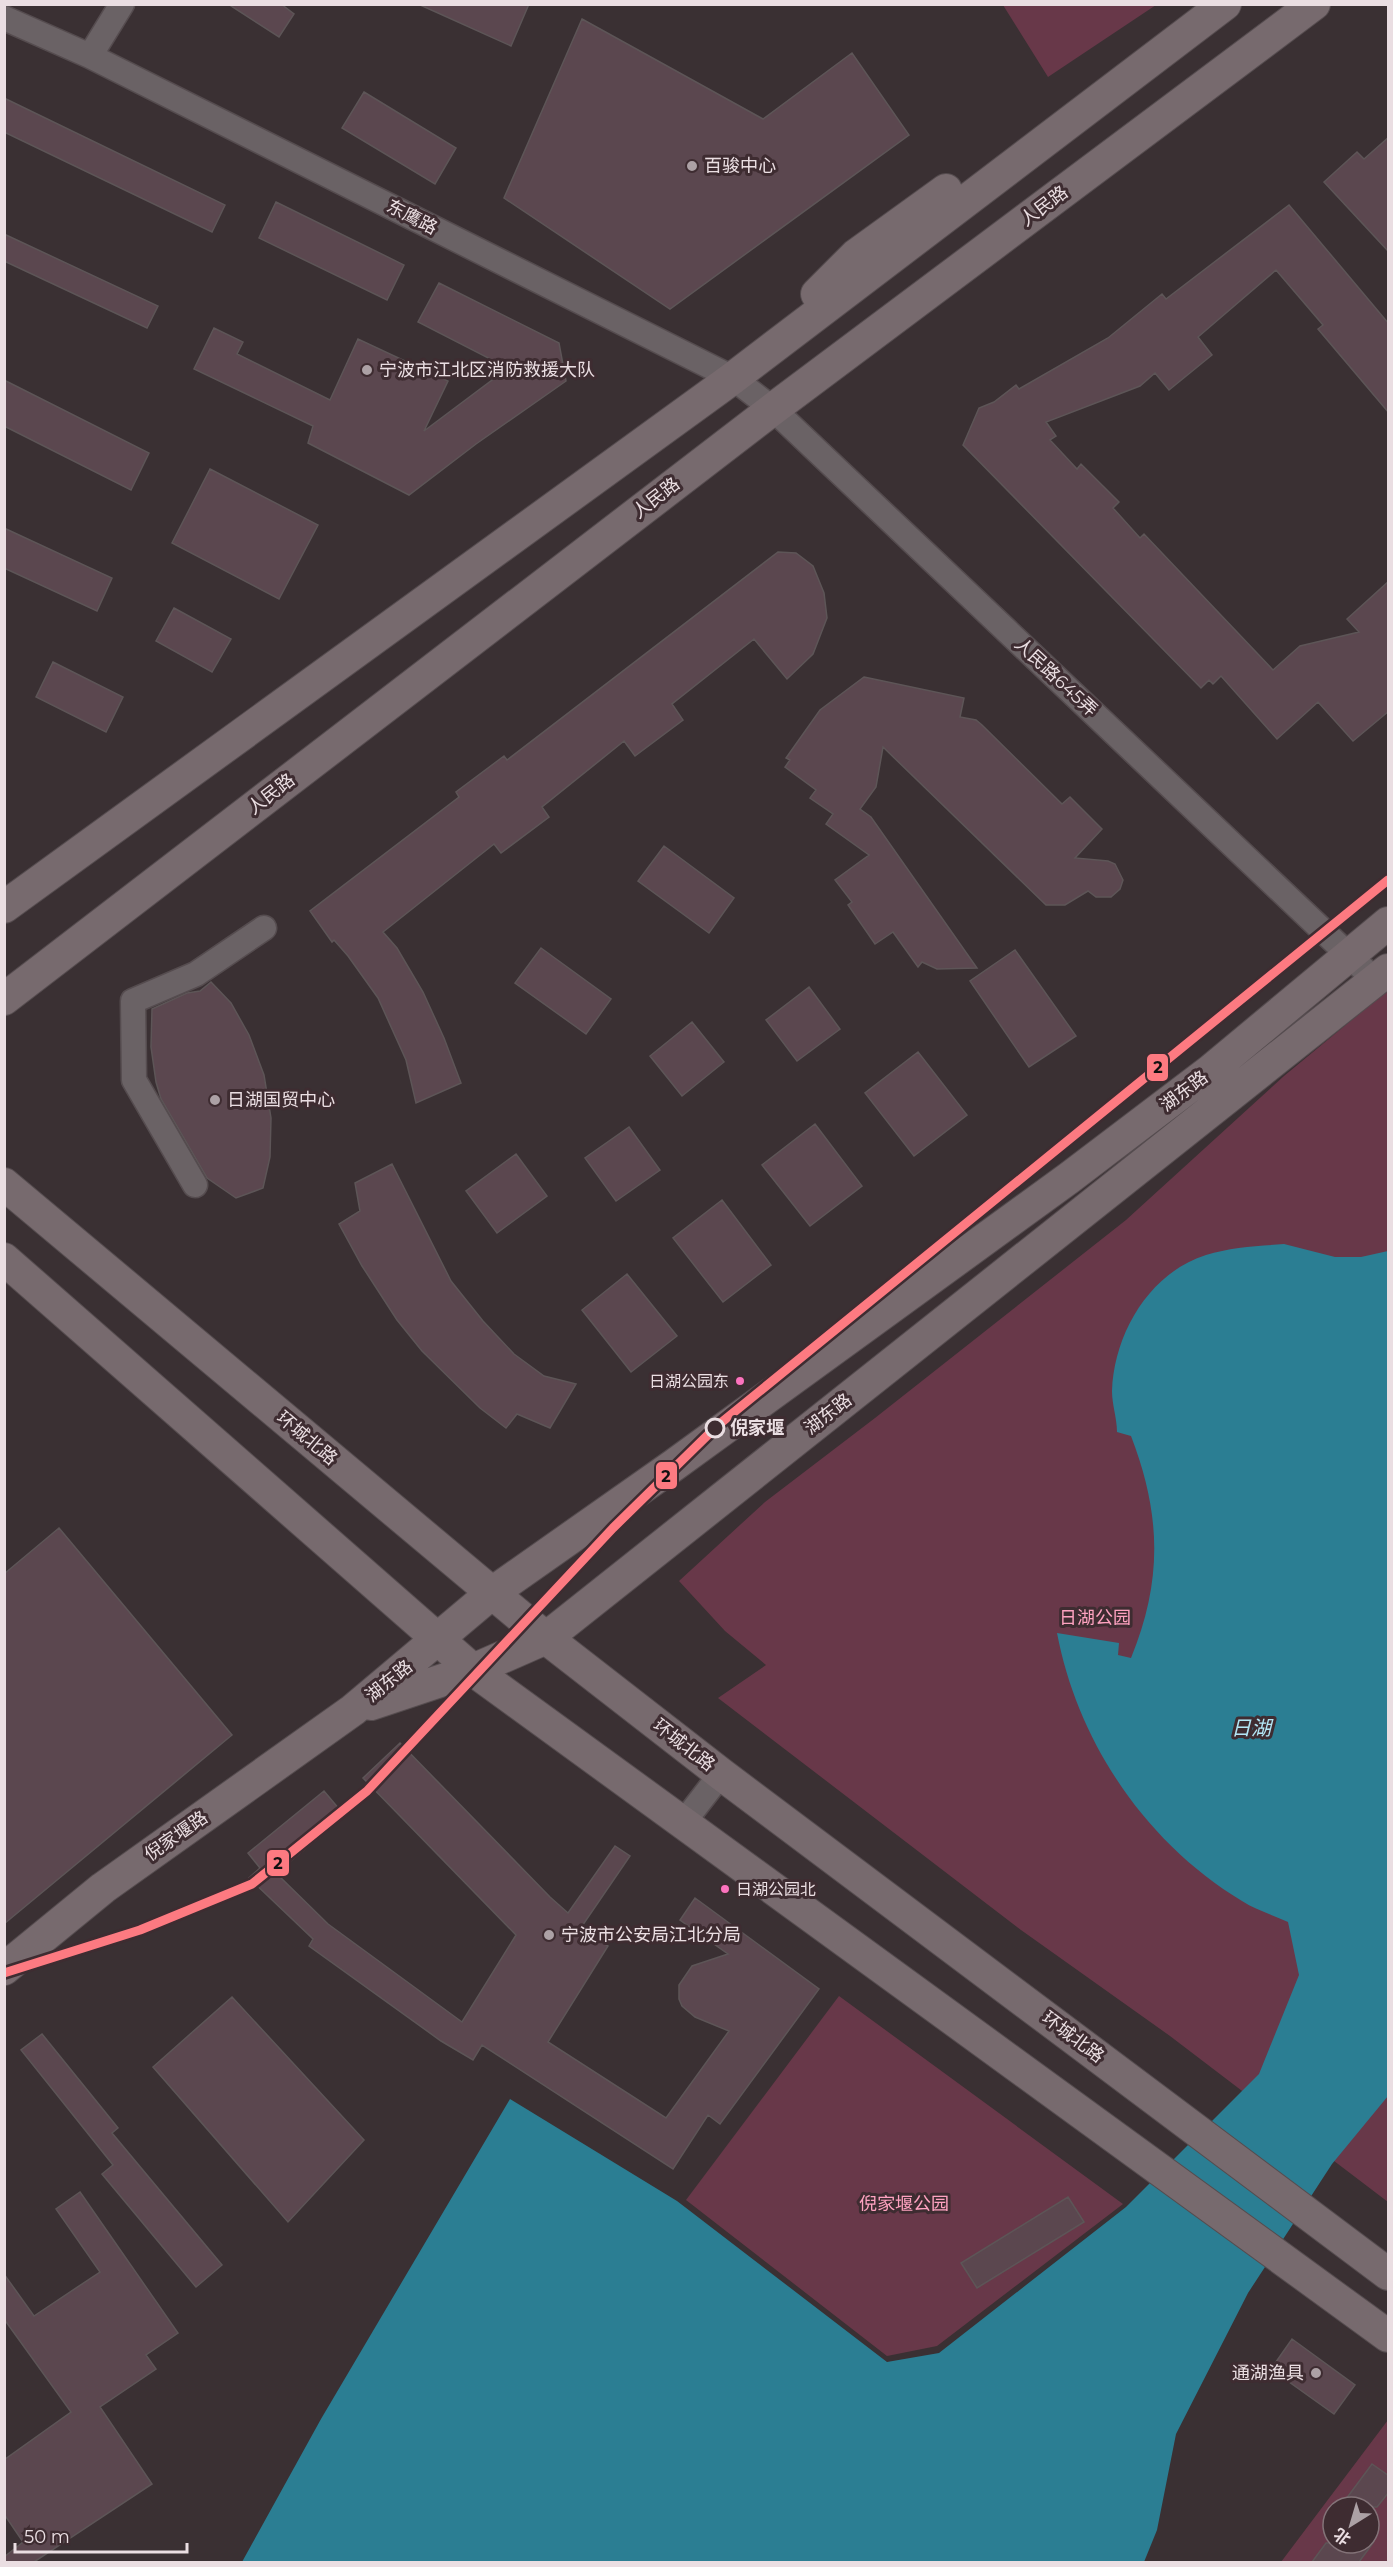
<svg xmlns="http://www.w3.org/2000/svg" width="1393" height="2567" viewBox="0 0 1393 2567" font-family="Montserrat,'Noto Sans SC',sans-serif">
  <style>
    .green { fill: #683849; fill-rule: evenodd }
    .water { fill: #2b7e93 }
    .building { fill: #5b474f; stroke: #5d5557; stroke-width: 1.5 }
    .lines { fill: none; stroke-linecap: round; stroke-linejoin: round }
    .minor-casing { stroke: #554c4f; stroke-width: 27 }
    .major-casing { stroke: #554c4f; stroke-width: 34 }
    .minor { stroke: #6a6265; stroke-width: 24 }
    .major { stroke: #776a6e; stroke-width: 32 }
    .metro-1-casing { stroke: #3e2c31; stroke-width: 14 }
    .metro-1 { stroke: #fd7a81; stroke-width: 9 }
    .poi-dot { fill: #aca1a5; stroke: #3e2c31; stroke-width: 2 }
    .bus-dot { fill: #fc73be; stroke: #3e2c31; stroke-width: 2 }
    .stop-dot { fill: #3e2c31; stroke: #eadee2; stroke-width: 3 }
    .labels { text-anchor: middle; stroke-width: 6; stroke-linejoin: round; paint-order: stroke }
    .bus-label { font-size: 16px; fill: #eadee2; stroke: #3e2c31; text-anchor: end }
    .poi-label { font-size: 18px; fill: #eadee2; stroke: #3e2c31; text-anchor: start }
    .street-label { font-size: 18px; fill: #eadee2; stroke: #3e2c31 }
    .stop-label { font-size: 18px; font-weight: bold; fill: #eadee2; stroke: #3e2c31; text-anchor: start }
    .park-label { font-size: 18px; fill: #fea2c0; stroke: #3e2c31 }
    .water-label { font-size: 20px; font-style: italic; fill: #b3e7f6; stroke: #3e2c31 }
    .line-badge { stroke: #3e2c31; stroke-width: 2 }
    .pale-badge-label { font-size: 16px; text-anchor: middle; font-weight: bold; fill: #111 }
  </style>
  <rect width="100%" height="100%" fill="#3a3033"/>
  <path class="green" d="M 1003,5 L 1156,5 L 1048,77 Z
    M 1388,990 L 1388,2202 L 1170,2036 L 1021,1930 L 718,1698 L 766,1665 L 725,1631 L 679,1581 L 765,1502 L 875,1418 L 1126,1220 L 1284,1076 Z
    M 839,1996 L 1123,2204 L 937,2346 L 887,2356 L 686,2200 Z
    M 1388,2420 L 1388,2562 L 1281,2562 ZM 1333,2507 L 1369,2507 L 1369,2543 L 1333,2543 Z"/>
  <path class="water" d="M 1284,1244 L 1335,1257 L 1361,1257 L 1388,1251 L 1388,2096 L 1332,2164 L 1248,2293 L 1176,2434 L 1157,2530 L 1144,2562 L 242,2562 L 321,2419 L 510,2099 L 677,2201 L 887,2362 L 939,2353 L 1126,2207 L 1259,2074 L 1299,1975 L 1288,1922 C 1273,1915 1256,1910 1242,1901 C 1146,1843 1078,1743 1057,1633 L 1119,1643 L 1118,1655 L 1131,1658 C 1163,1580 1161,1514 1131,1436 L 1117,1432 C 1117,1418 1112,1405 1112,1391 C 1114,1334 1149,1273 1206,1255 C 1231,1247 1258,1246 1284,1244 Z"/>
  <path class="building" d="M 228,4 L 281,4 L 294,14 L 279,37 Z
    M 418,4 L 529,4 L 511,46 Z
    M 582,19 L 763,119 L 852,53 L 909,135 L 670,309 L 504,198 Z
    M 364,92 L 456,148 L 435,184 L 342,128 Z
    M 4,98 L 225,205 L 212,232 L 4,132 Z
    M 1389,137 L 1389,252 L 1324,182 L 1357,152 L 1364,159 Z
    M 276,202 L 404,265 L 387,300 L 259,238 Z
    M 1289,205 L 1389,324 L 1389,413 L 1318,329 L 1323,325 L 1276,270 L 1198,337 L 1212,355 L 1169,390 L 1155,373 L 1140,386 L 1046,422 L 1056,436 L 1050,440 L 1077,469 L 1081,464 L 1119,502 L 1113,508 L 1140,538 L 1144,534 L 1273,670 L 1300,646 L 1359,632 L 1347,619 L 1389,581 L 1389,711 L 1353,741 L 1318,702 L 1277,739 L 1221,676 L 1213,684 L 1209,680 L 1201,688 L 963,445 L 979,408 L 994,402 L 1016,385 L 1019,389 L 1108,338 L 1162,294 L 1166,299 Z
    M 4,234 L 158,306 L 147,328 L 4,261 Z
    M 439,283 L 559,343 L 566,381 L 476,444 L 409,495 L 308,443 L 313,426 L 194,369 L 214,328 L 243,342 L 237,354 L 330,400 L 358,339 L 448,381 L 424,431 L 508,368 L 418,322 Z
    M 4,380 L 149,453 L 131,490 L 4,426 Z
    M 210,469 L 318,525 L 279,599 L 172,543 Z
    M 4,528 L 112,578 L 97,611 L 4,568 Z
    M 778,552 L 796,553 L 813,566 L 824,593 L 827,618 L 813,654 L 787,679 L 754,639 L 672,704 L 683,720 L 635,756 L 624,741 L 542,807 L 549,817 L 501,853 L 494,844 L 383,932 L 397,948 L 423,992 L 444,1038 L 461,1083 L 416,1103 L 406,1060 L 378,998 L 348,956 L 334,940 L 332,942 L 310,911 L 459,797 L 456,792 L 504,756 L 507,760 Z
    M 174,608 L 231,639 L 212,672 L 156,641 Z
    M 53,662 L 123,697 L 106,732 L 36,697 Z
    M 864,677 L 964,698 L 960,717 L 976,720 L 982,725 L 1062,804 L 1070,797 L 1102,829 L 1075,858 L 1108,861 L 1115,864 L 1123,880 L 1120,889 L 1111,897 L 1096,897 L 1088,891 L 1065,905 L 1046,905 L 883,747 L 876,787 L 860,809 L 871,817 L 977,968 L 937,969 L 922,962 L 918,967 L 893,932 L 875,944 L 848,905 L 852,902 L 835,880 L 869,855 L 826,824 L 833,814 L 810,798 L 816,790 L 785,767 L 790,760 L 786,758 L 820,710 Z
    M 664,846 L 734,898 L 709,933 L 638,881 Z
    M 541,948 L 611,999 L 586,1034 L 515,983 Z
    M 1015,950 L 1076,1036 L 1029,1067 L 970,981 Z
    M 211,982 L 231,1003 L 249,1035 L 264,1075 L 271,1118 L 270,1157 L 263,1188 L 236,1198 L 207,1178 L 161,1099 L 156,1082 L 151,1047 L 152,1009 L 187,993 L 200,991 Z
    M 809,987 L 840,1029 L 797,1061 L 766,1020 Z
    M 692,1022 L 724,1062 L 682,1096 L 650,1056 Z
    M 918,1052 L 967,1115 L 914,1156 L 865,1093 Z
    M 815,1124 L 862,1186 L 810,1226 L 762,1165 Z
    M 629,1127 L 660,1170 L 616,1201 L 585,1158 Z
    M 516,1154 L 547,1196 L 497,1233 L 466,1191 Z
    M 392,1164 L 451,1281 L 483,1321 L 514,1354 L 544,1376 L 576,1384 L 550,1428 L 517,1414 L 506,1428 L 480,1408 L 422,1351 L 397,1320 L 362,1266 L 339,1224 L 360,1211 L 355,1183 Z
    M 722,1200 L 771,1265 L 723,1302 L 673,1238 Z
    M 627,1274 L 677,1336 L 631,1372 L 582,1310 Z
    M 59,1528 L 232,1735 L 4,1924 L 4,1574 Z
    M 400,1743 L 550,1897 L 568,1913 L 615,1846 L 630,1856 L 580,1929 L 608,1946 L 548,2042 L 666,2118 L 729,2031 L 695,2017 L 682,2006 L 679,1999 L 679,1985 L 692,1966 L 728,1954 L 680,1920 L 695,1898 L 819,1989 L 720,2124 L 708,2115 L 673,2169 L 482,2045 L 473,2060 L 441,2041 L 309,1946 L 313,1939 L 249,1878 L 260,1868 L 248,1853 L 324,1791 L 345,1816 L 276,1873 L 328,1924 L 462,2022 L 516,1935 L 363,1778 Z
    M 232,1997 L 364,2140 L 288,2222 L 153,2067 Z
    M 42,2034 L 118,2128 L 112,2133 L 222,2265 L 196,2287 L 102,2174 L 113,2165 L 21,2050 Z
    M 80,2192 L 178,2333 L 146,2355 L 156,2369 L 100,2407 L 152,2484 L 34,2562 L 4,2562 L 4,2557 L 23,2542 L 4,2514 L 4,2460 L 71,2412 L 4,2319 L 4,2274 L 34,2316 L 100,2272 L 56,2209 Z
    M 1068,2197 L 1084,2222 L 977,2288 L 961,2263 Z
    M 1292,2339 L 1355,2385 L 1334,2414 L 1271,2369 Z
    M 1372,2464 L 1389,2476 L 1389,2492 L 1377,2507 L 1340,2507 Z
    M 1326,2543 L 1373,2543 L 1359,2562 L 1312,2562 Z"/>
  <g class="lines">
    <g class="minor-casing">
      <path id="minor" d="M 4,18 L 90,56 L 733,378 L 773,409 L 1376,981
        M 90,56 L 122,4
        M 195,1185 L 134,1080 L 133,1001 L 196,974 L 264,928
        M 683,1823 L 721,1774"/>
    </g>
    <g class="major-casing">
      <path id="major" d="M 817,294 L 856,255 L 946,190
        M 4,907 L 733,378 L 1225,4
        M 4,999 L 773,409 L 1314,4
        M 4,1184 L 546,1638 L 721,1774 L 1388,2274
        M 4,1259 L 473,1670 L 1388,2336
        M 371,1704 L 473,1670 L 546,1638 L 1388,970
        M 4,1969 L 103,1888 L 353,1710 L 492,1593 L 674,1465 L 1069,1178 L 1210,1071 L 1388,923"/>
    </g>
    <use href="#minor" class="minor"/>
    <use href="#major" class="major"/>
    <g class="metro-1-casing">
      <path id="metro-1" d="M 4,1973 L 140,1930 L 252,1884 L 367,1791 L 613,1528 L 717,1426 L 1388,880"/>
    </g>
    <use href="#metro-1" class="metro-1"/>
  </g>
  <g class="poi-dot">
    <circle cx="692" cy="166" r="6"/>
    <circle cx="367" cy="370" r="6"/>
    <circle cx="215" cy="1100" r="6"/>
    <circle cx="549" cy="1935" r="6"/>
    <circle cx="1316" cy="2373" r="6"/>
  </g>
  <g class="bus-dot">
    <circle cx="740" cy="1381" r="5"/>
    <circle cx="725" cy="1889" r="5"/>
  </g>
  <circle class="stop-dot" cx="715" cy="1428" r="9"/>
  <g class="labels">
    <g class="bus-label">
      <text x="729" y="1387">日湖公园东</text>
      <text x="736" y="1895" text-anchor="start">日湖公园北</text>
    </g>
    <g class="poi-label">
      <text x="704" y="172">百骏中心</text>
      <text x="379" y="376">宁波市江北区消防救援大队</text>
      <text x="227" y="1106">日湖国贸中心</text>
      <text x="561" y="1941">宁波市公安局江北分局</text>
      <text x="1304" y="2379" text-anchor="end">通湖渔具</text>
    </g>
    <g class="street-label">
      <text transform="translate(1044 206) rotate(-37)" y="6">人民路</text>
      <text transform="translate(412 217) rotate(27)" y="6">东鹰路</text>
      <text transform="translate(656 498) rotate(-38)" y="6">人民路</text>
      <text transform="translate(1056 677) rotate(43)" y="6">人民路645弄</text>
      <text transform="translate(271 794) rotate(-38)" y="6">人民路</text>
      <text transform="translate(1184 1091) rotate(-37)" y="6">湖东路</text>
      <text transform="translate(828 1414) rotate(-38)" y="6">湖东路</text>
      <text transform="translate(307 1438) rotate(40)" y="6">环城北路</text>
      <text transform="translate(389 1681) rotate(-39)" y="6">湖东路</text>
      <text transform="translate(684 1745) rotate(38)" y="6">环城北路</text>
      <text transform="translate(176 1836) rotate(-35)" y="6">倪家堰路</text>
      <text transform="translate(1073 2037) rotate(37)" y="6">环城北路</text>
    </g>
    <g class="stop-label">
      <text x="730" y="1434">倪家堰</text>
    </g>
    <g class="park-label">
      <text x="1095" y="1624">日湖公园</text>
      <text x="904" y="2210">倪家堰公园</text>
    </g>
    <g class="water-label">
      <text x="1251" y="1735">日湖</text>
    </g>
  </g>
  <g class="line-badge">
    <rect x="1146" y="1053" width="23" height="29" rx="6" fill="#fd7a81"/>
    <rect x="655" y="1461" width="23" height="29" rx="6" fill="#fd7a81"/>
    <rect x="266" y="1849" width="24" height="28" rx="6" fill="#fd7a81"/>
  </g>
  <g class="pale-badge-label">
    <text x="1158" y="1073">2</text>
    <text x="666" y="1482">2</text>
    <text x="278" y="1869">2</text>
  </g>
  <rect width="1393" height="2567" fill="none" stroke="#eadee2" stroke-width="12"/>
  <g transform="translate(1351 2525) rotate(217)"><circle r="28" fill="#3e2c31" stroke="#837378" stroke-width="1.5"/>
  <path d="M0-4.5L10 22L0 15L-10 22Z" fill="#aca1a5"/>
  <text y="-9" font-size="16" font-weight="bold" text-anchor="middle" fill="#eadee2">北</text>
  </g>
  <path d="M15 2543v9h172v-9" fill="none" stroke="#eadee2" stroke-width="3"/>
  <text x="24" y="2543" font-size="18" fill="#eadee2" stroke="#3e2c31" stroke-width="4.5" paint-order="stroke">50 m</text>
</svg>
